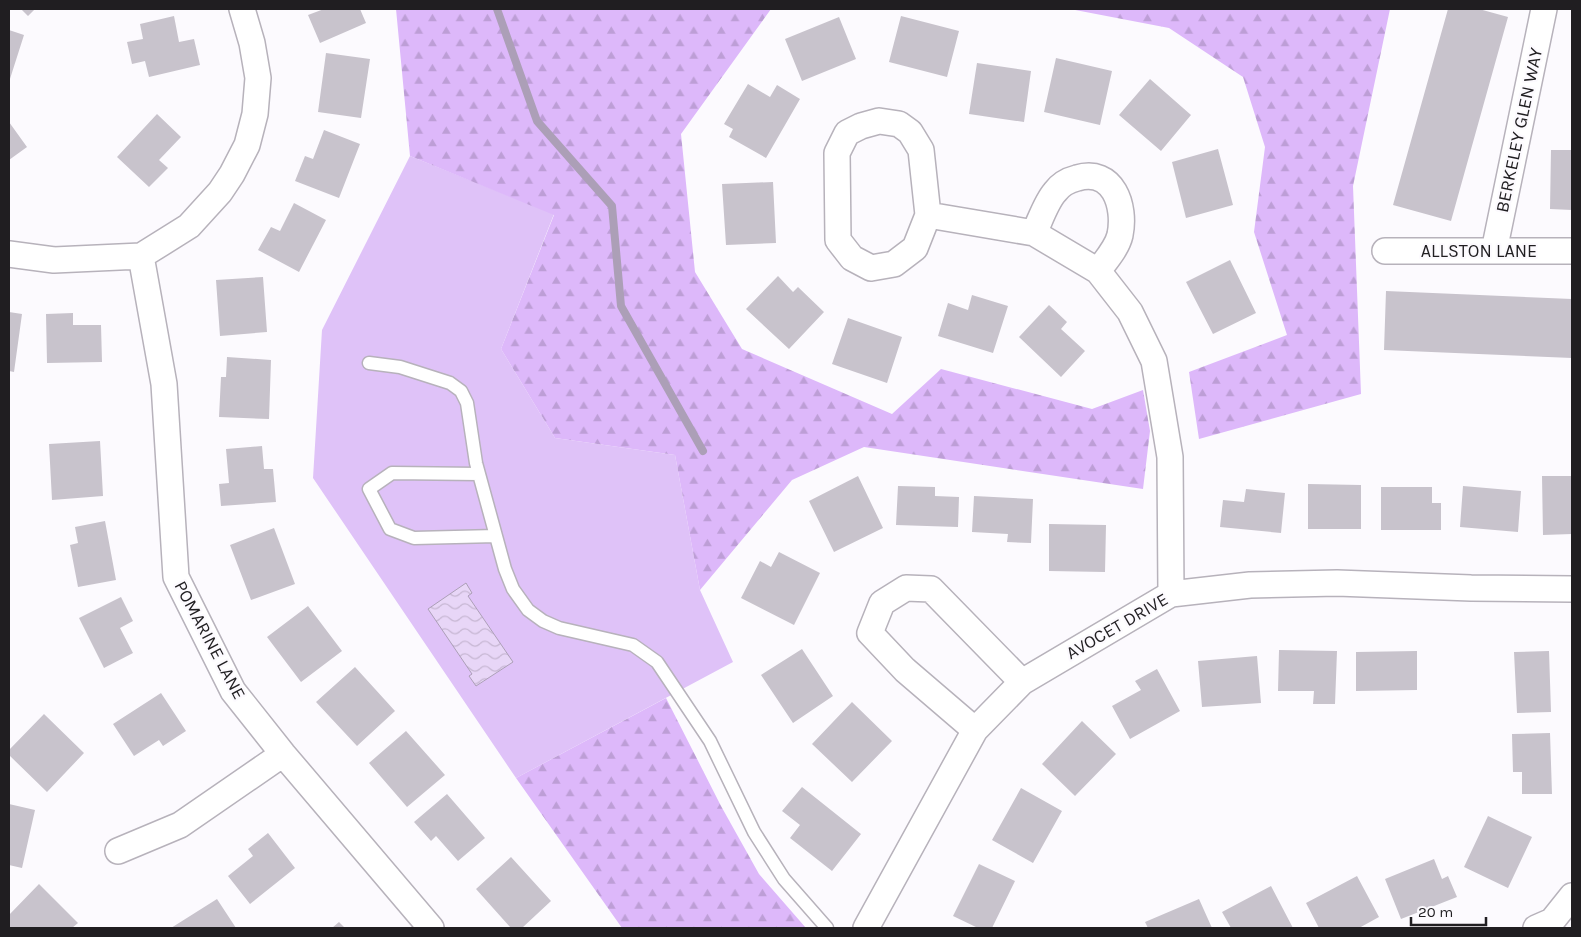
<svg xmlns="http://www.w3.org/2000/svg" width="1581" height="937" viewBox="0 0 1581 937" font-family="Karla,sans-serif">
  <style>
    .grass { fill: #dfc2f8 }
    .forest { fill: url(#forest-firs) }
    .water { fill: url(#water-waves); stroke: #ac9fb7 }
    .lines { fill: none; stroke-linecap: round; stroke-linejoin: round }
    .stream { stroke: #ac9fb7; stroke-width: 8 }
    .building { fill: #c8c3cc }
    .lane-casing { stroke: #b7b2bb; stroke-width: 15 }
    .street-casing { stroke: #b7b2bb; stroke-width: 28 }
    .lane { stroke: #fff; stroke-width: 12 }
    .street { stroke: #fff; stroke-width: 25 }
    .labels { text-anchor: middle; stroke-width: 4.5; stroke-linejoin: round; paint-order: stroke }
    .street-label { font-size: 18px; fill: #201e21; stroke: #fcfafe }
  </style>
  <defs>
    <pattern id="forest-firs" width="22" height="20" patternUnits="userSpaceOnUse" patternTransform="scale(1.25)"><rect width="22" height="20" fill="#ddb8fa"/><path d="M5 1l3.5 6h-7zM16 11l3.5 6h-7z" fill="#bd9ed6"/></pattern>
    <pattern id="water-waves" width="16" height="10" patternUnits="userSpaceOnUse" patternTransform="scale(1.25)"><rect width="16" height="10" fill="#e8d6f7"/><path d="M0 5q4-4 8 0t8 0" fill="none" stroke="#c7b7d3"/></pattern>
  </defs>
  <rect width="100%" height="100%" fill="#fcfafe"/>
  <path class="grass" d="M 410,156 L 554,214 L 501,349 L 555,438 L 675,455 L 700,590 L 733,662 L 516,778 L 313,478 L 322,330 Z"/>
  <path class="forest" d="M 396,9 L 771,9 L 681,134 L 695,272 L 742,349 L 892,414 L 941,369 L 1092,409 L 1143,390 L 1150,431 L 1143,489 L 864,447 L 792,480 L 700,590 L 675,455 L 555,438 L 501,349 L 554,215 L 410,156 Z
    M 1070,9 L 1390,9 L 1353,186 L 1361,394 L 1199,439 L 1189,372 L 1287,335 L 1254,232 L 1265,147 L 1243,77 L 1169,28 Z
    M 666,698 L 721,806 L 759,874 L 806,928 L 622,928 L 516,778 Z"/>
  <path class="water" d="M 466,583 L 472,593 L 468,596 L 513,662 L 476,686 L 469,676 L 472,674 L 428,609 Z"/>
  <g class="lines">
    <path class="stream" d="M 497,9 L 537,121 L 612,206 L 621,306 L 703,451"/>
  </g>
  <path class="building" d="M 21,9 L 35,9 L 28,16 Z
    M 324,9 L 360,9 L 366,23 L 320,43 L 308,15 Z
    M 1448,9 L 1479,9 L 1508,17 L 1451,221 L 1393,205 Z
    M 174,16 L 179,42 L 194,39 L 200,65 L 149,77 L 145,61 L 132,64 L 127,42 L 143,39 L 140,24 Z
    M 901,16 L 959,31 L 947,77 L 889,62 Z
    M 839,17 L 856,59 L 802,81 L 785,39 Z
    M 9,30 L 24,35 L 9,82 Z
    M 326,53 L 370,59 L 361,118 L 318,112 Z
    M 1056,58 L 1112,71 L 1100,125 L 1044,112 Z
    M 977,63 L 1031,71 L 1024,122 L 969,114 Z
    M 1150,79 L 1191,115 L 1161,151 L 1119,115 Z
    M 748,84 L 770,97 L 777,85 L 800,99 L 766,158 L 729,137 L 733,129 L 724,124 Z
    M 157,114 L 181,137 L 159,160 L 168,168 L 149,187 L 117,157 Z
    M 9,122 L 27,147 L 9,160 Z
    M 324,130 L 360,144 L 339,198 L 295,181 L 305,156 L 313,159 Z
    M 1218,149 L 1233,205 L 1186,218 L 1172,162 Z
    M 1551,150 L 1572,150 L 1572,210 L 1550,209 Z
    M 773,182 L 776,243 L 726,245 L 722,184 Z
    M 294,203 L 326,220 L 299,272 L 258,250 L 271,227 L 280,231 Z
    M 1230,260 L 1256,313 L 1213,334 L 1186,282 Z
    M 778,276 L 793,292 L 798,287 L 824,312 L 789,349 L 746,309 Z
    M 263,277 L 267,332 L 220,336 L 216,280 Z
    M 1386,291 L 1572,299 L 1572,358 L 1384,350 Z
    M 972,295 L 1008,306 L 993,353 L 938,336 L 948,303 L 968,310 Z
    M 1049,305 L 1067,322 L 1061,329 L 1085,351 L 1061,377 L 1019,337 Z
    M 9,312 L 22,314 L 14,372 L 9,371 Z
    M 73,313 L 73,325 L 101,325 L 102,362 L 47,363 L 46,314 Z
    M 848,318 L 902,337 L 887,383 L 832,364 Z
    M 227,357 L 271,360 L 269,419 L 219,417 L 221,377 L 226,377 Z
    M 100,441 L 103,496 L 52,500 L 49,444 Z
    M 262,446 L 264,469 L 273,469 L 276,502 L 221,506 L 219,484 L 229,483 L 226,449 Z
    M 858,476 L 883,528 L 834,552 L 809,501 Z
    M 1542,476 L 1572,476 L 1572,534 L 1543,535 Z
    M 1308,484 L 1361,485 L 1361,529 L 1308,529 Z
    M 898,486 L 935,487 L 935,496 L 959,497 L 958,527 L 896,525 Z
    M 1463,486 L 1521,491 L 1518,532 L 1460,527 Z
    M 1381,487 L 1432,487 L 1432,503 L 1441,503 L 1441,530 L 1381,530 Z
    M 1246,489 L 1285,493 L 1281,533 L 1220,527 L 1223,500 L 1244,502 Z
    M 974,496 L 1033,499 L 1031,543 L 1007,542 L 1008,534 L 972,532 Z
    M 105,521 L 116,580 L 78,587 L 70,545 L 78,543 L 75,527 Z
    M 1049,524 L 1106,525 L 1105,572 L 1049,571 Z
    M 274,528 L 295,584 L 251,600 L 230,545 Z
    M 779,552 L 820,573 L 794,625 L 741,598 L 760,561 L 771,567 Z
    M 121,597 L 133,621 L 120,628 L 133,653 L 104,668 L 79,618 Z
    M 308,606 L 342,651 L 301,682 L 267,637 Z
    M 802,649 L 833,696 L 793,723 L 761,675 Z
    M 1279,650 L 1337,651 L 1335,704 L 1313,704 L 1314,691 L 1278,691 Z
    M 1417,651 L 1417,690 L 1356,691 L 1356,652 Z
    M 1549,651 L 1551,712 L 1517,713 L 1514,652 Z
    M 1257,656 L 1261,703 L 1202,707 L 1198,661 Z
    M 355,667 L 395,711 L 357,746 L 316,702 Z
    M 1157,669 L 1180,711 L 1130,739 L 1112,706 L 1141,690 L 1135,681 Z
    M 161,693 L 186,731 L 163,746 L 159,740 L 134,756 L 113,724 Z
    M 852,702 L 892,741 L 852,782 L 812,744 Z
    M 44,714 L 84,753 L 47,792 L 9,755 L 9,750 Z
    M 1082,721 L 1116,754 L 1075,796 L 1042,764 Z
    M 406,731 L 445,775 L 407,807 L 369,763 Z
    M 1550,733 L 1552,794 L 1522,794 L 1522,772 L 1513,772 L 1512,734 Z
    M 802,787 L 861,834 L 832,871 L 790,838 L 800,825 L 782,811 Z
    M 1021,788 L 1062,811 L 1033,863 L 992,840 Z
    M 447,794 L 485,838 L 458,861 L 436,836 L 431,841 L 414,822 Z
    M 9,804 L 35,810 L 22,868 L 9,865 Z
    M 1488,816 L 1532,837 L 1508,888 L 1464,867 Z
    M 268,833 L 295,868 L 250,904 L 228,876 L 253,856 L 248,849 Z
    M 511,857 L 551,901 L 522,928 L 511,928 L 476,889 Z
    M 1434,859 L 1442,879 L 1448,876 L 1457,897 L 1401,919 L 1385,879 Z
    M 979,864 L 1015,881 L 992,928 L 978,928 L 953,916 Z
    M 1357,876 L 1379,917 L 1359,928 L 1319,928 L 1306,903 Z
    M 39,884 L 78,923 L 72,928 L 9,928 L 9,915 Z
    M 1271,886 L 1293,928 L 1231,928 L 1222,912 Z
    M 217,899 L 236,928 L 171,928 Z
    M 1199,899 L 1212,928 L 1148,928 L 1145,922 Z
    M 339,922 L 345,928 L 332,928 Z"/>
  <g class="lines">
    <g class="lane-casing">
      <path id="lane" d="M 369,363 L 400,367 L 450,383 L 461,391 L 467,403 L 476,463 L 505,569 L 513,589 L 528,610 L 543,621 L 559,628 L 633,645 L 657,662 L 710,741 L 754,832 L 784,879 L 827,928
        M 479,474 L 392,473 L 369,489 L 390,529 L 414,538 L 496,536"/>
    </g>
    <g class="street-casing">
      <path id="street" d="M 879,121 L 899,124 L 910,132 L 921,150 L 928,215 L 915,248 L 894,264 L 871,268 L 852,258 L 838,240 L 837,153 L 847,133 L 861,126 Z
        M 928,215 L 1034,233 L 1098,271 L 1130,312 L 1154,361 L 1170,457 L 1171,594
        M 1034,233 C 1040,221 1046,202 1055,192 C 1060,185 1069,180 1077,178 C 1113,167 1126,206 1120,235 C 1117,248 1106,260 1098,271
        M 1385,251 L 1572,251
        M 1494,251 L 1544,9
        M 9,254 L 54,260 L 141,256 L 189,226 L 220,192 L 232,174 L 247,145 L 255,114 L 258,78 L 252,43 L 242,9
        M 141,256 L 164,384 L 176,577 L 233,691 L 283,754 L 431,928
        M 975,730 L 905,670 L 870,633 L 882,603 L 906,588 L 931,589 L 1022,682
        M 118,851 L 180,825 L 283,754
        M 866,928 L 975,730 L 1022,682 L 1171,594 L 1250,585 L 1337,583 L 1471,588 L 1572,589
        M 1536,928 L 1552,921 L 1572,896"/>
    </g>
    <use href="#lane" class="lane"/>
    <use href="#street" class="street"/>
  </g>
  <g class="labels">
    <g class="street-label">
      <text transform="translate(1519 130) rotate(-78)" y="6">BERKELEY GLEN WAY</text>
      <text x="1479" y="257">ALLSTON LANE</text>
      <text transform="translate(1117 626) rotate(-30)" y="6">AVOCET DRIVE</text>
      <text transform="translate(210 640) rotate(62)" y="6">POMARINE LANE</text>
    </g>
  </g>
  <rect width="1581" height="937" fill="none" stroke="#201e21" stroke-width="20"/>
  <path d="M1411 917v8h75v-8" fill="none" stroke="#201e21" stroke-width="2.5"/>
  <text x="1418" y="917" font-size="15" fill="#201e21" stroke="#fcfafe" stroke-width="4" paint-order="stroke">20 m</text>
</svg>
